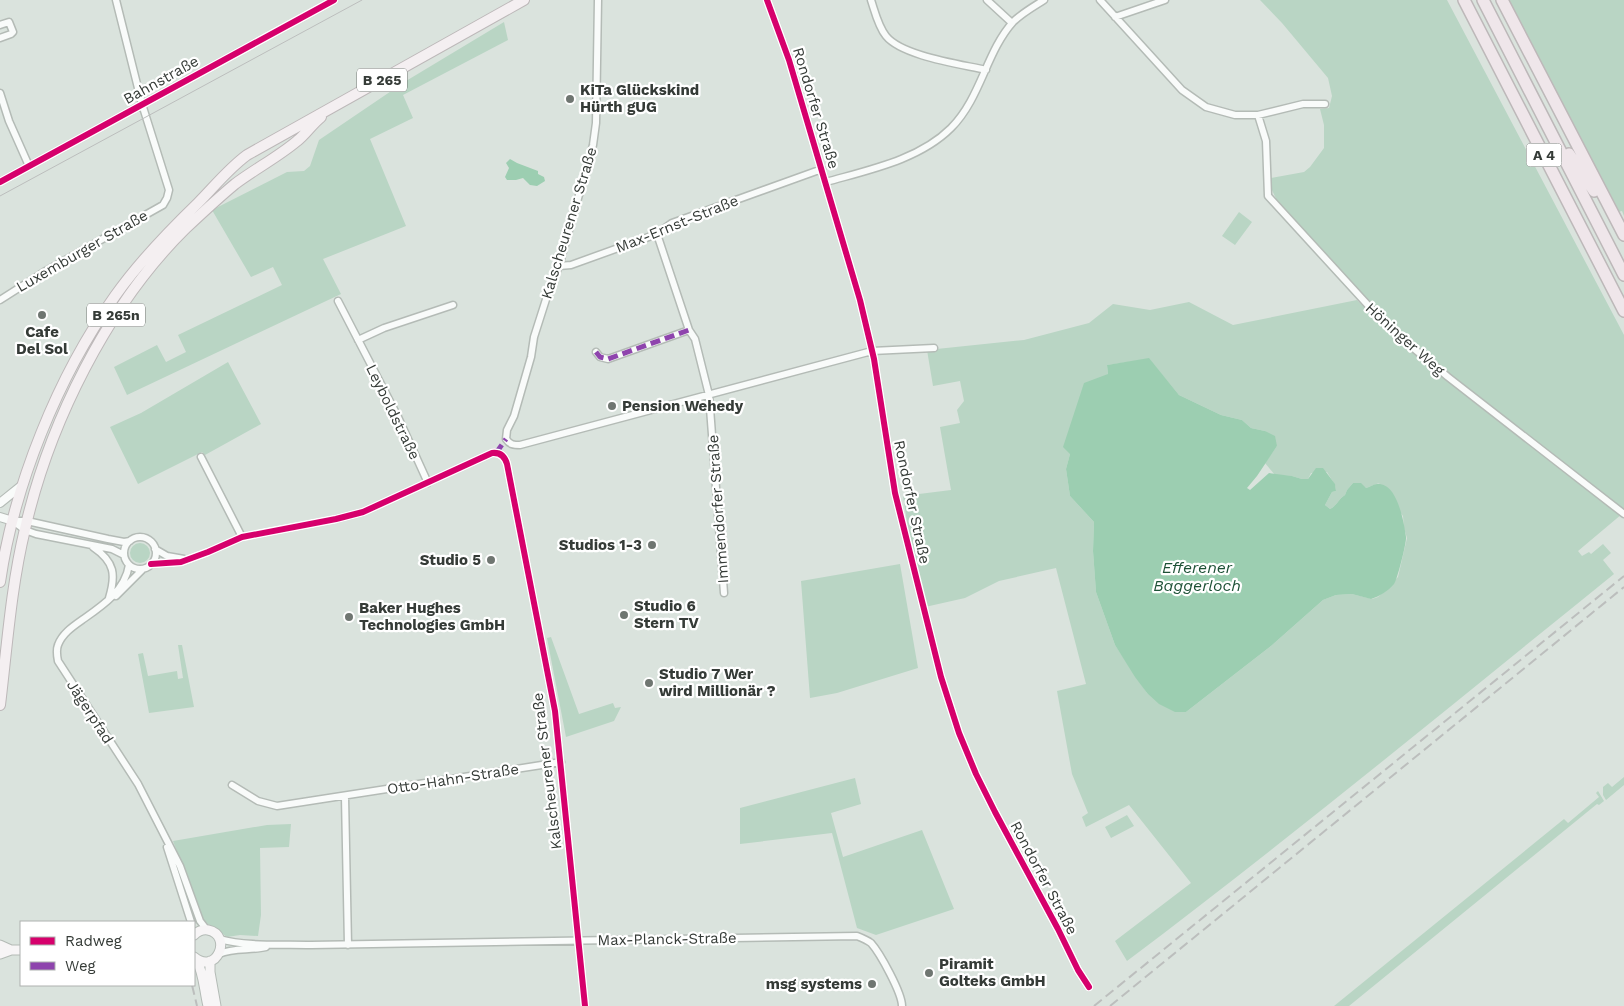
<svg xmlns="http://www.w3.org/2000/svg" width="1624" height="1006" viewBox="0 0 1624 1006" font-family="'Work Sans',sans-serif">
  <style>
    .green { fill: #b9d5c4; fill-rule: evenodd }
    .water { fill: #9cceb1 }
    .lines { fill: none; stroke-linecap: round; stroke-linejoin: round }
    .minor-casing { stroke: #b4bbb6; stroke-width: 9 }
    .tertiary-casing { stroke: #b4bbb6; stroke-width: 10 }
    .secondary-casing { stroke: #b4bbb6; stroke-width: 11 }
    .primary-casing { stroke: #bdb8b9; stroke-width: 12 }
    .motorway-casing { stroke: #bdb8b9; stroke-width: 14 }
    .minor { stroke: #f9fbfa; stroke-width: 6 }
    .tertiary { stroke: #f9fbfa; stroke-width: 8 }
    .secondary { stroke: #f7f5f6; stroke-width: 9 }
    .primary { stroke: #f4eff1; stroke-width: 10 }
    .motorway { stroke: #efe6ea; stroke-width: 11 }
    .tram { stroke: #bcbebd; stroke-width: 1 }
    .rail { stroke: #bcbebd; stroke-width: 2; stroke-dasharray: 10 5; stroke-linecap: butt }
    .quiet { stroke: #8e44ad; stroke-width: 5; stroke-dasharray: 10 5; stroke-linecap: butt }
    .cycleway-casing { stroke: #fff; stroke-width: 9 }
    .cycleway { stroke: #d6006c; stroke-width: 6 }
    .poi-dot { fill: #6f7671; stroke: #fff; stroke-width: 2 }
    .labels { text-anchor: middle; stroke-width: 4.5; stroke-linejoin: round; paint-order: stroke }
    .shield { fill: #fff; stroke: #727673; stroke-width: 1 }
    .shield-label { font-size: 14px; font-weight: bold; fill: #353b37 }
    .street-label { font-size: 15px; fill: #353b37; stroke: #fff }
    .poi-label { font-size: 15px; font-weight: bold; fill: #353b37; stroke: #fff; text-anchor: start }
    .water-label { font-size: 16px; font-style: italic; fill: #1d5136; stroke: #fff }
  </style>
  <rect width="100%" height="100%" fill="#dae3dd"/>
  <path class="green" d="M 1260,0 L 1447,0 L 1624,335 L 1624,512 L 1487,404 L 1405,338 L 1362,295 L 1279,205 L 1271,188 L 1271,178 L 1304,172 L 1310,167 L 1324,148 L 1324,125 L 1320,109 L 1329,108 L 1332,96 L 1328,78 L 1282,23 Z
    M 1509,0 L 1624,0 L 1624,216 L 1622,211 L 1618,212 Z
    M 504,22 L 508,40 L 403,95 L 413,118 L 370,139 L 406,226 L 323,259 L 341,294 L 127,395 L 114,367 L 157,345 L 166,362 L 186,352 L 178,335 L 282,285 L 273,267 L 251,277 L 212,210 L 287,172 L 304,171 L 310,166 L 319,140 L 406,81 Z
    M 1239,212 L 1252,222 L 1235,245 L 1222,236 Z
    M 1357,300 C 1437,380 1532,446 1622,514 L 1578,551 L 1582,556 L 1589,552 L 1591,554 L 1603,544 L 1611,553 L 1603,560 L 1614,574 C 1453,704 1293,836 1127,961 L 1115,941 L 1191,883 L 1129,805 L 1086,827 L 1082,817 L 1088,813 L 1072,774 L 1057,691 L 1086,684 L 1056,568 L 999,581 L 965,598 L 925,607 L 912,555 L 903,496 L 951,490 L 940,427 L 960,423 L 957,410 L 964,401 L 960,381 L 933,386 L 927,350 L 1024,340 L 1089,323 L 1113,304 L 1150,310 L 1189,302 L 1233,325 ZM 1149,359 L 1179,395 L 1221,415 L 1242,420 L 1251,428 L 1265,431 L 1277,446 L 1265,463 L 1275,475 L 1292,476 L 1302,479 L 1308,479 L 1311,473 L 1327,472 L 1335,485 L 1336,491 L 1332,492 L 1325,505 L 1330,509 C 1337,506 1338,499 1345,495 L 1347,490 L 1353,483 L 1366,488 L 1379,483 L 1403,516 L 1404,528 L 1407,538 L 1398,577 L 1378,597 L 1372,599 L 1352,594 L 1336,595 L 1323,600 L 1271,646 L 1186,712 L 1147,693 L 1115,645 L 1096,592 L 1093,551 L 1094,522 L 1070,496 L 1066,469 L 1070,454 L 1108,374 L 1107,365 Z
    M 228,362 L 261,424 L 205,455 L 202,452 L 138,484 L 110,427 L 141,413 Z
    M130 553a10 10 0 1 1 20 0a10 10 0 1 1-20 0Z
    M 900,564 L 918,668 L 837,693 L 810,698 L 801,581 Z
    M 551,637 L 579,714 L 613,703 L 615,708 L 621,707 L 614,721 L 566,737 L 547,638 Z
    M 178,645 L 182,645 L 194,707 L 149,713 L 138,654 L 143,653 L 148,676 L 177,671 L 178,679 L 183,678 Z
    M 1624,777 L 1624,785 L 1606,800 L 1603,795 L 1603,787 L 1608,783 L 1612,787 Z
    M 855,778 L 861,804 L 831,813 L 843,857 L 922,830 L 954,909 L 876,935 L 857,928 L 832,833 L 740,844 L 740,808 Z
    M 1598,791 L 1604,801 L 1599,805 L 1597,804 L 1349,1006 L 1334,1006 L 1564,819 L 1568,823 L 1599,797 L 1596,793 Z
    M 1127,815 L 1134,826 L 1111,838 L 1105,827 Z
    M 291,824 L 289,847 L 260,848 L 261,915 L 258,936 L 240,935 L 227,937 L 208,924 L 201,917 L 173,841 L 267,825 Z"/>
  <path class="water" d="M 510,159 L 517,163 L 538,171 L 538,174 L 544,177 L 545,181 L 537,186 L 530,185 L 523,178 L 516,180 L 507,180 L 505,177 L 509,168 L 506,163 Z
    M 1149,358 L 1179,395 L 1221,415 L 1242,420 L 1251,428 L 1265,431 L 1275,436 L 1277,446 L 1257,476 L 1247,488 L 1250,490 L 1269,473 L 1292,476 L 1302,479 L 1308,479 L 1316,468 L 1323,468 L 1335,484 L 1336,491 L 1332,492 L 1325,505 L 1330,509 C 1337,506 1338,499 1345,495 L 1347,490 L 1353,483 L 1361,483 L 1366,488 C 1370,487 1376,483 1380,484 C 1398,486 1404,523 1406,537 C 1407,541 1397,581 1394,584 C 1388,591 1380,596 1371,599 L 1352,594 L 1336,595 L 1323,600 L 1271,646 L 1186,712 L 1175,712 L 1159,704 L 1147,693 L 1135,677 L 1115,645 L 1096,592 L 1093,551 L 1094,522 L 1070,496 L 1066,469 L 1070,454 L 1063,447 L 1084,383 L 1108,374 L 1107,365 Z"/>
  <g class="lines">
    <g class="minor-casing">
      <path id="minor" d="M 598,0 L 596,123 L 593,145 L 559,266 L 549,290 L 534,337 L 531,357 L 514,416 L 507,430 L 506,439 C 510,445 514,445 520,445 L 872,351 L 934,348
        M 767,0 L 789,60 L 860,300 L 874,359 L 895,493 L 941,677 L 959,733 L 976,774 L 995,812 L 1058,929 L 1078,970 L 1089,987
        M 871,0 C 875,12 878,26 886,36 C 902,56 960,64 986,70
        M 987,0 L 1012,23
        M 1100,0 L 1182,90 L 1206,107 L 1235,115 L 1258,115 L 1303,104 L 1325,104
        M 1115,17 L 1165,0
        M 0,25 L 9,22 L 13,32 L 11,34 L 0,38
        M 0,93 L 9,121 L 29,166
        M 1258,115 L 1266,141 L 1268,196 L 1388,327 L 1448,377 L 1624,514
        M 0,182 L 334,0
        M 826,182 C 868,170 919,160 951,128 C 981,98 986,52 1013,22 C 1022,13 1033,7 1044,0
        M 657,234 L 689,330 L 695,339 L 709,395 L 724,593
        M 559,266 L 571,265 L 657,234 L 672,223 L 822,169
        M 0,300 L 44,272 L 163,205 L 167,198 L 169,190 L 142,104 L 116,0
        M 338,301 L 398,417 L 428,483
        M 358,340 L 384,328 L 453,305
        M 596,352 L 600,357 L 608,359 L 689,330
        M 201,457 L 242,537
        M 13,521 L 27,521 L 108,539 L 124,542 L 130,541
        M 13,521 L 25,530 L 36,534 L 112,549 L 124,555
        M124 553a16 16 0 1 1 32 0a16 16 0 1 1-32 0Z
        M 93,547 C 115,562 116,575 109,598
        M 155,549 L 167,556 L 184,559
        M 151,564 L 181,562 L 208,552 L 242,537 L 336,519 L 363,512 L 492,453 C 501,452 505,457 507,464 L 555,711 L 585,1006
        M 129,565 C 125,591 102,606 82,620 C 72,627 62,634 58,645 C 56,650 57,656 58,661 L 138,784 L 180,866 L 200,921 L 207,930
        M 116,596 L 143,569
        M 232,785 L 258,801 L 277,806 L 561,762
        M 345,797 L 348,945
        M 167,847 L 191,922
        M 219,939 C 249,947 281,944 311,945 L 857,936 C 862,938 867,940 871,943 C 880,953 902,993 902,1006
        M 219,954 C 234,947 251,951 266,947"/>
    </g>
    <g class="tertiary-casing">
      <path id="tertiary" d="M 0,503 L 21,486
        M 0,517 L 13,521"/>
    </g>
    <g class="secondary-casing">
      <path id="secondary" d="M 194,935 C 198,931 202,929 208,930 C 233,935 217,976 194,957
        M 0,945 L 11,950
        M 0,954 L 11,950 L 21,950
        M 196,959 C 204,973 204,990 208,1006
        M 210,961 L 210,972 L 216,1006"/>
    </g>
    <g class="primary-casing">
      <path id="primary" d="M 0,582 C 14,485 58,376 115,296 C 139,262 168,232 198,203 C 214,187 228,169 247,155 L 524,0
        M 0,705 C 7,647 11,587 25,529 C 49,424 107,306 185,229 C 201,214 218,198 235,184 C 255,169 278,157 297,141 C 306,134 312,124 321,117"/>
    </g>
    <g class="motorway-casing">
      <path id="motorway" d="M 1464,0 L 1624,311
        M 1483,0 L 1624,275
        M 1502,0 L 1624,235
        M 1569,154 L 1594,191"/>
    </g>
    <use href="#minor" class="minor"/>
    <use href="#tertiary" class="tertiary"/>
    <use href="#secondary" class="secondary"/>
    <use href="#primary" class="primary"/>
    <use href="#motorway" class="motorway"/>
    <path class="tram" d="M 0,196 L 362,0"/>
    <path class="rail" d="M 192,985 L 197,1006
      M 1094,1006 L 1624,576
      M 1110,1006 L 1624,587"/>
    <path class="quiet" d="M 596,352 L 600,357 L 608,359 L 689,330
      M 496,453 L 506,439"/>
    <g class="cycleway-casing">
      <path id="cycleway" d="M 767,0 L 789,60 L 860,300 L 874,359 L 895,493 L 941,677 L 959,733 L 976,774 L 995,812 L 1058,929 L 1078,970 L 1089,987
        M 0,182 L 334,0
        M 151,564 L 181,562 L 208,552 L 242,537 L 336,519 L 363,512 L 492,453 C 501,452 505,457 507,464 L 555,711 L 585,1006"/>
    </g>
    <use href="#cycleway" class="cycleway"/>
  </g>
  <g class="poi-dot">
    <circle cx="570" cy="99" r="5"/>
    <circle cx="42" cy="315" r="5"/>
    <circle cx="612" cy="406" r="5"/>
    <circle cx="652" cy="545" r="5"/>
    <circle cx="491" cy="560" r="5"/>
    <circle cx="624" cy="615" r="5"/>
    <circle cx="349" cy="617" r="5"/>
    <circle cx="649" cy="683" r="5"/>
    <circle cx="929" cy="973" r="5"/>
    <circle cx="872" cy="984" r="5"/>
  </g>
  <g class="labels">
    <g class="shield">
      <rect x="357" y="68.5" width="50" height="23" rx="4"/>
      <rect x="1526.5" y="143.5" width="35" height="23" rx="4"/>
      <rect x="87" y="303.5" width="58" height="23" rx="4"/>
    </g>
    <g class="shield-label">
      <text x="382" y="85">B 265</text>
      <text x="1544" y="160">A 4</text>
      <text x="116" y="320">B 265n</text>
    </g>
    <g class="street-label">
      <text transform="translate(161 80) rotate(-29)" y="5">Bahnstraße</text>
      <text transform="translate(816 108) rotate(73)" y="5">Rondorfer Straße</text>
      <text transform="translate(569 223) rotate(-73)" y="5">Kalscheurener Straße</text>
      <text transform="translate(677 224) rotate(-22)" y="5">Max-Ernst-Straße</text>
      <text transform="translate(82 251) rotate(-30)" y="5">Luxemburger Straße</text>
      <text transform="translate(1405 339) rotate(42)" y="5">Höninger Weg</text>
      <text transform="translate(393 412) rotate(64)" y="5">Leyboldstraße</text>
      <text transform="translate(912 502) rotate(78)" y="5">Rondorfer Straße</text>
      <text transform="translate(718 509) rotate(-94)" y="5">Immendorfer Straße</text>
      <text transform="translate(90 712) rotate(57)" y="5">Jägerpfad</text>
      <text transform="translate(547 771) rotate(-97)" y="5">Kalscheurener Straße</text>
      <text transform="translate(453 779) rotate(-9)" y="5">Otto-Hahn-Straße</text>
      <text transform="translate(1044 878) rotate(62)" y="5">Rondorfer Straße</text>
      <text transform="translate(667 939) rotate(-1)" y="5">Max-Planck-Straße</text>
    </g>
    <g class="poi-label">
      <text x="580" y="95">KiTa Glückskind<tspan x="580" dy="17">Hürth gUG</tspan></text>
      <text x="42" y="337" text-anchor="middle">Cafe<tspan x="42" dy="17">Del Sol</tspan></text>
      <text x="622" y="411">Pension Wehedy</text>
      <text x="642" y="550" text-anchor="end">Studios 1-3</text>
      <text x="481" y="565" text-anchor="end">Studio 5</text>
      <text x="634" y="611">Studio 6<tspan x="634" dy="17">Stern TV</tspan></text>
      <text x="359" y="613">Baker Hughes<tspan x="359" dy="17">Technologies GmbH</tspan></text>
      <text x="659" y="679">Studio 7 Wer<tspan x="659" dy="17">wird Millionär ?</tspan></text>
      <text x="939" y="969">Piramit<tspan x="939" dy="17">Golteks GmbH</tspan></text>
      <text x="862" y="989" text-anchor="end">msg systems</text>
    </g>
    <g class="water-label">
      <text x="1197" y="573">Efferener<tspan x="1197" dy="18">Baggerloch</tspan></text>
    </g>
  </g>
  <rect x="20" y="921" width="175" height="65" fill="#ffffff" stroke="#aeb1af"/>
  <rect x="30" y="937" width="25" height="8" fill="#d6006c" stroke="#aeb1af"/>
  <text x="65" y="946" font-size="15" fill="#353b37">Radweg</text>
  <rect x="30" y="962" width="25" height="8" fill="#8e44ad" stroke="#aeb1af"/>
  <text x="65" y="971" font-size="15" fill="#353b37">Weg</text>
</svg>
